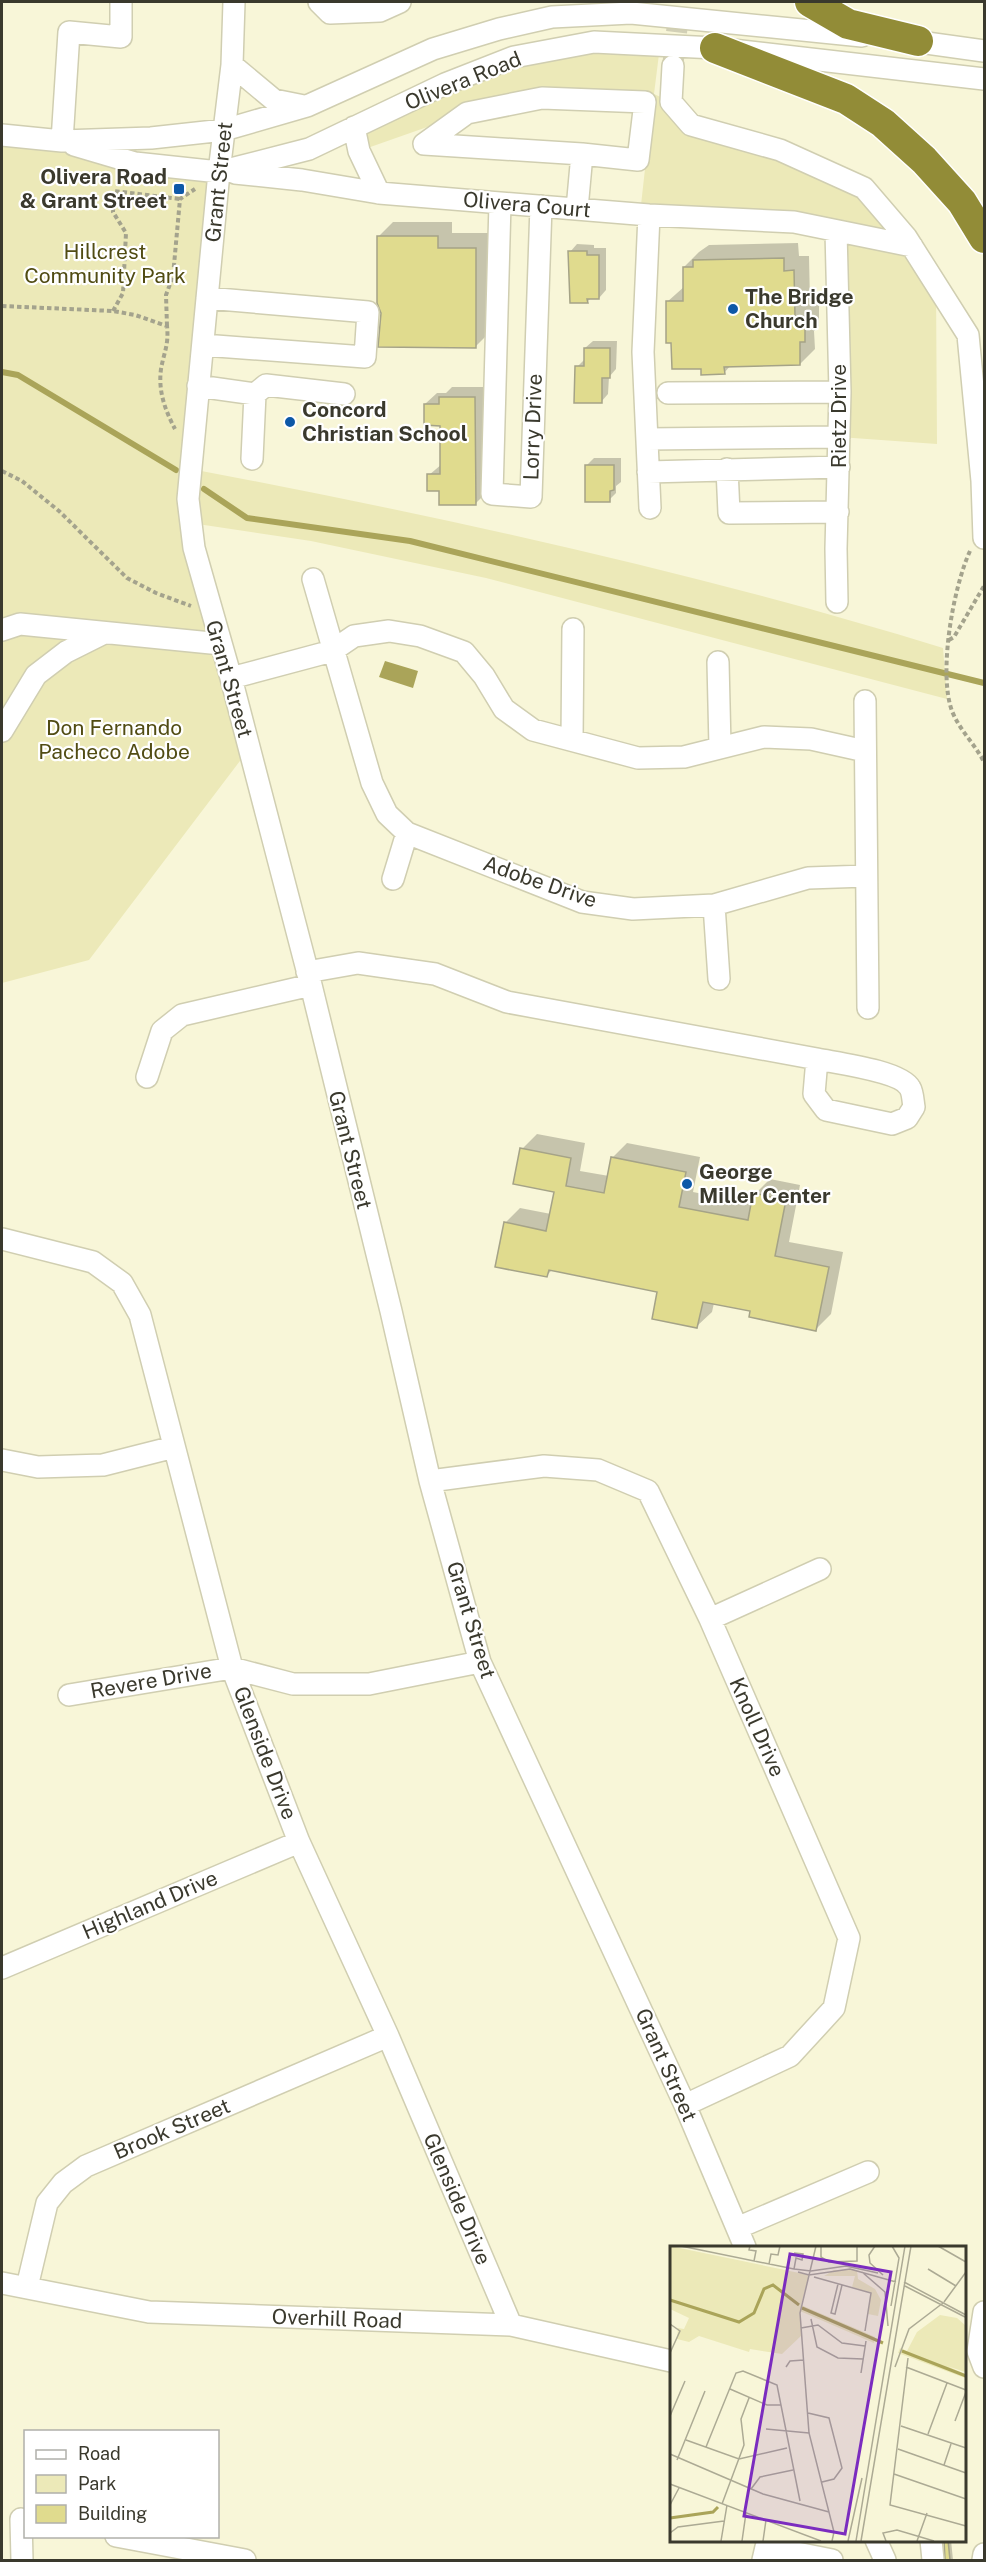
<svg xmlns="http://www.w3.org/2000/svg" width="986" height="2562" viewBox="0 0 986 2562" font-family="'Public Sans',sans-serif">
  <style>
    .green { fill: #ece9b8 }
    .water { fill: #aaa459 }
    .shadow { fill: #0003 }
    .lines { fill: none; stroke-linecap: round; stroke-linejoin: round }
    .stream { stroke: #aaa459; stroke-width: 6 }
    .building { fill: #e0db8e; stroke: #a5a387; stroke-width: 1.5 }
    .minor-tunnel { stroke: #d2d0b6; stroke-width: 21; stroke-dasharray: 21 10; stroke-linecap: butt }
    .minor-casing { stroke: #d0ceb1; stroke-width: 24 }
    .highway-casing { stroke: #fff; stroke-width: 33 }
    .path { stroke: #a4a38d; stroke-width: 4; stroke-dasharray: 4.5 3; stroke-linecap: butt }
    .minor { stroke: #fff; stroke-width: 21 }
    .highway { stroke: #928c37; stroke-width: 30 }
    .poi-dot { fill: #0d58a7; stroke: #fff; stroke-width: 2 }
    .labels { text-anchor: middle; stroke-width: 4.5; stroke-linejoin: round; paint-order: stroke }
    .street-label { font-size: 21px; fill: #3a392d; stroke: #fff }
    .poi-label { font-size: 21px; font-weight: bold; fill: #3a392d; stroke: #fff; text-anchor: start }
    .park-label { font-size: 21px; fill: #514c13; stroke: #fff }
    .inset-river { fill: none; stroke: #aaa459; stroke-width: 3 }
    .inset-road { fill: none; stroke: #acaa94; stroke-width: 1.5 }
    .view { fill: #7b2cbf; fill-opacity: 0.15; stroke: #7b2cbf; stroke-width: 3 }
    .inset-edge { fill: none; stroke: #3a392d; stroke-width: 3 }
  </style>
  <rect width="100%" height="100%" fill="#f8f6d8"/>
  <path class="green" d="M 660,46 L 654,94 L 671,102 L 691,125 L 864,188 L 936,284 L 937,444 L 839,437 L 835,231 L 640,214 L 652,106 L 645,102 L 467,113 L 359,151 L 354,127 L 514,57 Z
    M 2,135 L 219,172 L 191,469 C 444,517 697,572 943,648 L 947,699 L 486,578 L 311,541 L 191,523 L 249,749 L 89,960 L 2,983 Z"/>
  <path class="water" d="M 385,661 L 418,671 L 413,688 L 379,677 Z"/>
  <path class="shadow" d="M 393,222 L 452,222 L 452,233 L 491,233 L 491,331 L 476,346 L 382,313 L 378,237 Z
    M 798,243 L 799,256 L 809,256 L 810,302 L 819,301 L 819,326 L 814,331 L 815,349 L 800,364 L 731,365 L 724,373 L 703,367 L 673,341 L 667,302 L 685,286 L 684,267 L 699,252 L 709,245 Z
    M 577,244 L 594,245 L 594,248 L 606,248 L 606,290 L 599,298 L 591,298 L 587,302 L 570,252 Z
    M 593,341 L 617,341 L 616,369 L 609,377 L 608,394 L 601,402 L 577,367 L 585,359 L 585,348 Z
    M 452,387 L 486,387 L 486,493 L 475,504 L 440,490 L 429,475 L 442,464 L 442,424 L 425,404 L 437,393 L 446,393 Z
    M 594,458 L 621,458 L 621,482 L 616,486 L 616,493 L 609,500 L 586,466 Z
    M 537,1134 L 585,1143 L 580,1171 L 609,1176 L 612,1158 L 627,1143 L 700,1157 L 693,1192 L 753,1204 L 755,1194 L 770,1179 L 800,1185 L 789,1242 L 843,1252 L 831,1314 L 816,1329 L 752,1310 L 714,1303 L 712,1312 L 697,1326 L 659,1290 L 553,1269 L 547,1275 L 505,1223 L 520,1208 L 551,1214 L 556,1191 L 522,1149 Z
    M 944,2540 L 951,2540 L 953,2560 L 947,2560 Z"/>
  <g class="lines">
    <path class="stream" d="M 2,372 L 18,375 L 176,470
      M 204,489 L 247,518 L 410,541 L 984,683"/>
  </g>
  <path class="building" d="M 377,236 L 438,236 L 438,248 L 476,248 L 476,348 L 378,347 L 381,313 L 377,303 Z
    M 568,251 L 587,251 L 587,255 L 599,255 L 599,299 L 587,299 L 588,303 L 570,303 Z
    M 784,258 L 784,271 L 794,270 L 795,316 L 805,316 L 805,342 L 800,342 L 800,365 L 724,367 L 725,374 L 701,375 L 701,369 L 672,369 L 671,343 L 666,343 L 666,301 L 683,301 L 683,267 L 693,267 L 693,260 Z
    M 584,348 L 610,348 L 610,378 L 602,378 L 602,403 L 574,403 L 575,366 L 584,366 Z
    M 439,397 L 475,397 L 476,505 L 439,505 L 439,491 L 427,491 L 427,474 L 440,474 L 440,426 L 424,425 L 424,404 L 439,404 Z
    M 585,465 L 614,465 L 614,490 L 610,491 L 610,502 L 585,502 Z
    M 520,1148 L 571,1158 L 566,1186 L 604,1193 L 611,1157 L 686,1172 L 679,1207 L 748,1220 L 753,1193 L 786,1200 L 775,1256 L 829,1267 L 816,1331 L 749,1317 L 750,1311 L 703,1302 L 697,1328 L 652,1319 L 657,1292 L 549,1270 L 547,1277 L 495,1267 L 504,1222 L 546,1231 L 554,1192 L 513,1184 Z
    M 944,2540 L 948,2540 L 950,2560 L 945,2560 Z"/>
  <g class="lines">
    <path class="minor-tunnel" d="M 673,63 L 680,2"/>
    <g class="minor-casing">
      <path id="minor" d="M 234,2 L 232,65 L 219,172 L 188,499 L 194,548 L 231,678 L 311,985 L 391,1311 L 430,1481 L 480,1662 L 685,2105 L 745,2247
        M 319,2 L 330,13 L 380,11 L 400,2
        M 905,40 L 984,51
        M 232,65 L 274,100 L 304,106
        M 673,66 L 671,102 L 691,125 L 780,150 L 864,188 L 906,237 L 968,335 L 982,481 L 984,538
        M 542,98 L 645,102 L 638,160 L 582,154 L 424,144 L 467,113 Z
        M 354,127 L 359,151 L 379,193
        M 2,135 L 62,141 L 151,138 L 224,130 L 307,106 L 433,49 L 499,29 L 552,17 L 631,13 L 862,36
        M 62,141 L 69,32 L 121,37 L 121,2
        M 74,145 L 135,163 L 219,172 L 309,149 L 445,84 L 514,57 L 594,42 L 715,48 L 984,79
        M 235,173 L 302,180 L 379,193 L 649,215 L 794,222 L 912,246
        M 500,203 L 492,494 L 531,497 L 541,206
        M 577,209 L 582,154
        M 649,215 L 643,352 L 650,508
        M 836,231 L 840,392 L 836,549 L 837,602
        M 203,345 L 365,357 L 368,312 L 207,298
        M 198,386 L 255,394 L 266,385 L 344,394
        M 668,393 L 840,392
        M 647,439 L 839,437
        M 252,459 L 255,394
        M 727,469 L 729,513 L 838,512
        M 648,472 L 839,467
        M 313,579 L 372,783 L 387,814 L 407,833 L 582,902 L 633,909 L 714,905 L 808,878 L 866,876
        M 2,630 L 20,624 L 221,644
        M 718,662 L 720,747
        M 231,678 L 332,651 L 354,636 L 389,631 L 420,636 L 464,652 L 484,676 L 504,709 L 533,730 L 638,758 L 684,757 L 764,737 L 811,739 L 865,751
        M 865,701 L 868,1008
        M 2,731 L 36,675 L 66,652 L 104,633
        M 572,739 L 573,629
        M 393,879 L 407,833
        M 714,905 L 719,979
        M 307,972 L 358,963 L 435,974 L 507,1002 L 817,1059 C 836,1063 901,1071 910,1088 C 913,1093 913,1102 914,1107 L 907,1118 L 892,1124 L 826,1110 L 814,1094 L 817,1059
        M 147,1077 L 162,1031 L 182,1015 L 311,985
        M 2,1239 L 93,1262 L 122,1283 L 140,1315 L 232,1668 L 299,1842 L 388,2036 L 511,2325
        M 2,1460 L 38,1467 L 103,1465 L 174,1447
        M 430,1481 L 544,1466 L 598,1470 L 648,1491 L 710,1619 L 849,1938 L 834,2008 L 790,2056 L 685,2105
        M 710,1619 L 820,1569
        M 69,1695 L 232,1668 L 293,1684 L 369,1684 L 480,1662
        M 2,1968 L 299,1842
        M 737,2228 L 868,2172
        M 2,2283 L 149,2312 L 511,2325 L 671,2361
        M 27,2287 L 47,2203 L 63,2183 L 86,2166 L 388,2036
        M 984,2312 L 978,2351 L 984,2367
        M 21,2519 L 22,2560
        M 116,2536 L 245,2560
        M 876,2540 L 885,2560
        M 931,2540 L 933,2560
        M 763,2560 L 766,2547 L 832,2560
        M 983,2560 L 984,2554"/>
    </g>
    <g class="highway-casing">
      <path id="highway" d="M 810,2 L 848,24 L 918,41
        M 715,48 L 846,99 L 883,123 L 924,160 L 962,202 L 984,238"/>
    </g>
    <path class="path" d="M 2,306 L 113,311 L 135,315 L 167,326 C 169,345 164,352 161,369 C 158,391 165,410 175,429
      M 113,311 L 123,293 L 126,233 L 113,212 L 114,191 L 180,199
      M 167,326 L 166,295 L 173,276 L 180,199 L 195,189
      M 2,471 L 22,481 L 59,511 L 127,578 L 156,593 L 191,606
      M 970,551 C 953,588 938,673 952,711 C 960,731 975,744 984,762
      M 949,640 L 954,637 L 984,586"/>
    <use href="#minor" class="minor"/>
    <use href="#highway" class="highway"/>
  </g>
  <g class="poi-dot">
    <rect x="173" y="183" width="12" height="12" rx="3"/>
    <circle cx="733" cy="309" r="6"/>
    <circle cx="290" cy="422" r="6"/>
    <circle cx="687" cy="1184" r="6"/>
  </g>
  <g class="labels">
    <g class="street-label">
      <text transform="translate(463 81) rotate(-22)" y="7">Olivera Road</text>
      <text transform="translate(219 182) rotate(-84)" y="7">Grant Street</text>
      <text transform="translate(527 205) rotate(5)" y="7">Olivera Court</text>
      <text transform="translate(839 416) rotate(-90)" y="7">Rietz Drive</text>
      <text transform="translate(533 427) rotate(-88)" y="7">Lorry Drive</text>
      <text transform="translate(229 679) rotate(74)" y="7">Grant Street</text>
      <text transform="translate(540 882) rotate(19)" y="7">Adobe Drive</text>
      <text transform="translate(350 1150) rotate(76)" y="7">Grant Street</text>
      <text transform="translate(471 1620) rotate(73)" y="7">Grant Street</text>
      <text transform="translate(151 1681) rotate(-10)" y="7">Revere Drive</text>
      <text transform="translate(757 1727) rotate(66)" y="7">Knoll Drive</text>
      <text transform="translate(265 1753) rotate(69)" y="7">Glenside Drive</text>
      <text transform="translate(150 1905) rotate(-23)" y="7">Highland Drive</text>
      <text transform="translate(666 2065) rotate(66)" y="7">Grant Street</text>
      <text transform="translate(172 2129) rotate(-23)" y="7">Brook Street</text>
      <text transform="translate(457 2199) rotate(67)" y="7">Glenside Drive</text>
      <text transform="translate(337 2319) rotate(2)" y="7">Overhill Road</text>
    </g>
    <g class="poi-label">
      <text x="167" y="184" text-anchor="end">Olivera Road<tspan x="167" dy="24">&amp; Grant Street</tspan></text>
      <text x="745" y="304">The Bridge<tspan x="745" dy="24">Church</tspan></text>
      <text x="302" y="417">Concord<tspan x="302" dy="24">Christian School</tspan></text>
      <text x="699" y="1179">George<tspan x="699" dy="24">Miller Center</tspan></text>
    </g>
    <g class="park-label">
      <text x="105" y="259">Hillcrest<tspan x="105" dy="24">Community Park</tspan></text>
      <text x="114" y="735">Don Fernando<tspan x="114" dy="24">Pacheco Adobe</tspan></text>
    </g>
  </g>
  <g transform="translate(670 2246)">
    <rect width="296" height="296" fill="#f8f6d8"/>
    <path d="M 0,0 L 139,29 L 131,59 L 194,86 L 205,91 L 204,97 L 130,65 L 132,89 L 112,108 L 80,103 L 79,106 L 29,90 L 19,96 L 7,93 L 8,82 L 14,83 L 19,72 L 0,63 ZM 164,24 L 187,24 L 188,33 L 205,43 L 211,54 L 208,70 L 198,68 L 201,47 L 182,41 L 185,30 L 154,30 ZM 270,69 L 287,72 L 295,79 L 295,126 L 277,120 L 295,128 L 295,132 L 228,107 L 230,102 L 237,105 L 247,86 Z" fill="#ece9b8"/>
    <path class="inset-river" d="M 0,54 L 69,76 L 84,67 L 94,43 L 103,39 L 129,59M 132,62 L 213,97M 232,105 L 296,130M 0,272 L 43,266 L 48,261"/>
    <path class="inset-road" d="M 11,0 L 124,23 L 141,25 L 176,20 L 208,27M 80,0 L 79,4 L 86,5 L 84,15M 146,0 L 130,67 L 139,187 L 164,286 L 162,295M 151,0 L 151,11 L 159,16 L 187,15 L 187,0M 205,0 L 199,9 L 200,17 L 213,29M 268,0 L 296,16M 99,18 L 101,8 L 108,9 L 110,0M 124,23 L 126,12 L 132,14 L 133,8 L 124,7M 258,23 L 286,40M 128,26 L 139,29 L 180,23 L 226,36M 192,26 L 215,46 L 218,80M 144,31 L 201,47 L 195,85M 234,36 L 296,69M 168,38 L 161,67 L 165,68 L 172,39M 235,40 L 295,71M 274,56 L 296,26M 221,60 L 229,12 L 222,0M 141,73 L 147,101 L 168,112 L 193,113M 0,78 L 10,85 L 0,107M 131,82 L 148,79 L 172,97 L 195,100M 238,112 L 220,259 L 296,280M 116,121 L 120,115 L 134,114M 225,121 L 239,83 L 273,57M 236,121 L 296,144M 191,127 L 196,95M 60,143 L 97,159 L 111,159M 138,167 L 159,172 L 172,222 L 164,233 L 152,236M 0,170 L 15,135M 285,175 L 296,146M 231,180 L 296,202M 96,183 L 139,187M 258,188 L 277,137M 16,194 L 69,213 L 117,202M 36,201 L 66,127 L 73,125 L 107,139 L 130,255M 228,203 L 296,227M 0,208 L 93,248 L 159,266M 7,214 L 35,145M 274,219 L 281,198M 224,228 L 296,253M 0,238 L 151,295M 81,243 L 90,231 L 123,224M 52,258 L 74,199 L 71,173 L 79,152M 0,259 L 9,242M 0,287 L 8,281 L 54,275M 51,295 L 57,259M 72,295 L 76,267M 93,295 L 96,274M 178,295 L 192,232M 186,295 L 235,0M 191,295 L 241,0M 216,295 L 213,287 L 227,284 L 264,295M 247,295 L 257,267"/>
    <path class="view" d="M 120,8 L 221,26 L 175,288 L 74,270 Z"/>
    <rect width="296" height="296" class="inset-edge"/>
  </g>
  <rect width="986" height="2562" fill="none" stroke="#3a392d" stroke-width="6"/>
  <rect x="24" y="2430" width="195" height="108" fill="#ffffff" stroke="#b0b0ab" stroke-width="1.5"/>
  <rect x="36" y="2450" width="30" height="9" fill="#ffffff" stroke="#b0b0ab" stroke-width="1.5"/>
  <text x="78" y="2460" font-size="18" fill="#3a392d">Road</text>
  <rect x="36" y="2475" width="30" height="18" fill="#ece9b8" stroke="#b0b0ab" stroke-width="1.5"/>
  <text x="78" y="2490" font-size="18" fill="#3a392d">Park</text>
  <rect x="36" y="2505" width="30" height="18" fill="#e0db8e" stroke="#b0b0ab" stroke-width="1.5"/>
  <text x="78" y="2520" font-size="18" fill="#3a392d">Building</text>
</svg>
